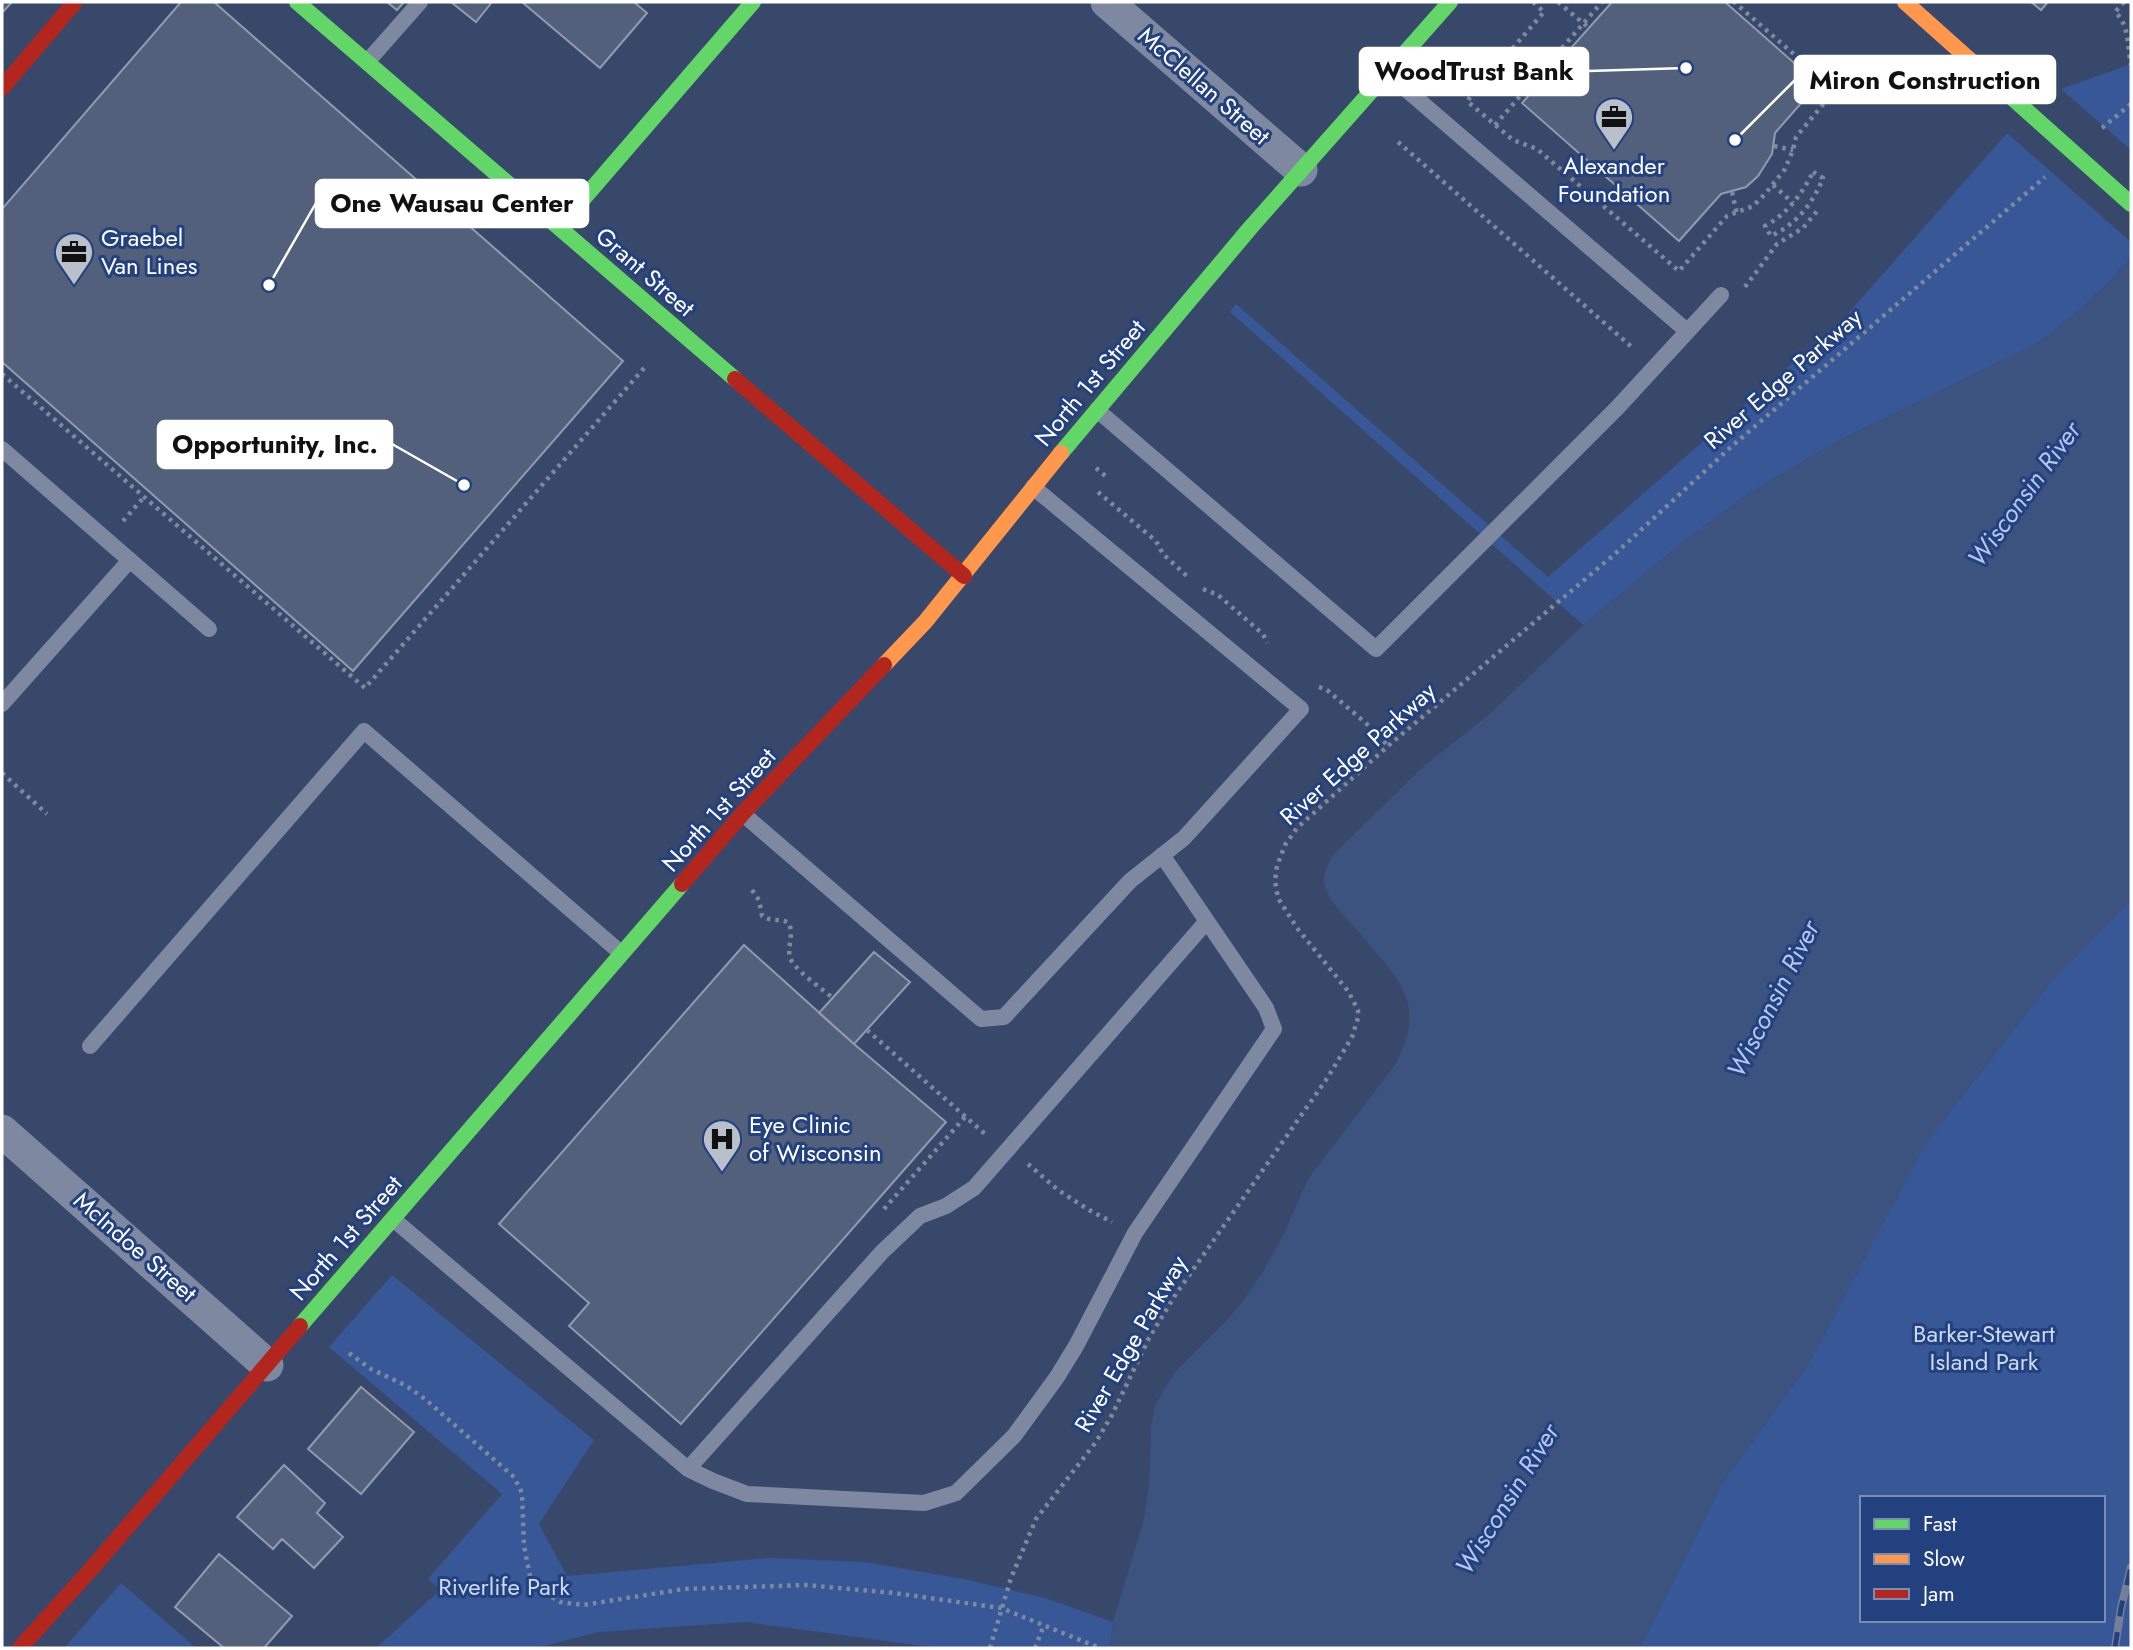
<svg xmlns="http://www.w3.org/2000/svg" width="2133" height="1650" viewBox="0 0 2133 1650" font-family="Jost,sans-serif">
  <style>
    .green { fill: #375796; fill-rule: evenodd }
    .water { fill: #3d537f }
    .building { fill: #53607c; stroke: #919aaf; stroke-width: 2 }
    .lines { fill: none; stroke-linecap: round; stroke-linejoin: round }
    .path { stroke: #7e89a1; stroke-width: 4.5; stroke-dasharray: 3.5 5; stroke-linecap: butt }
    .lane { stroke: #7e89a1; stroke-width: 16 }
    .street { stroke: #7e89a1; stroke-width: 33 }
    .fast { stroke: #63d668; stroke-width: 16 }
    .slow { stroke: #ff974d; stroke-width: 16 }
    .jam { stroke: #b3261e; stroke-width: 16 }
    .rail-casing { stroke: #747f99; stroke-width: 8 }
    .rail { stroke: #23417f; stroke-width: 5; stroke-dasharray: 16; stroke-linecap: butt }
    .fast-bridge { stroke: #63d668; stroke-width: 16 }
    .labels { text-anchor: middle; stroke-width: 6; stroke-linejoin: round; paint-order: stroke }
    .street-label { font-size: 24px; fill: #fff; stroke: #23417f }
    .poi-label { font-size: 24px; fill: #fff; stroke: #23417f; text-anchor: start }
    .park-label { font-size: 24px; fill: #ccdaf5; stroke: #23417f }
    .water-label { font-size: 26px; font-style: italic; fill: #b4c8ee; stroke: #23417f }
    .leader { fill: none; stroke: #fff; stroke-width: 2.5 }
    .callout-dot { fill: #fff; stroke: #23417f; stroke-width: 2.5 }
    .callout { fill: #fff; stroke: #fff; stroke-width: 2.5 }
    .callout-label { font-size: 26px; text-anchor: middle; font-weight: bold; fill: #111 }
  </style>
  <rect width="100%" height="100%" fill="#38486a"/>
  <path class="green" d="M 2131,64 L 2131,150 L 2061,89 Z
    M 2007,133 L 2131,242 L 2131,258 L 2109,282 L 2072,317 L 2033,346 L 1838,441 L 1751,492 L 1684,541 L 1583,625 L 1230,312 L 1236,304 L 1548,577 L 1845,317 Z
    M 2131,899 L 2131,1648 L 1640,1648 L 1722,1484 L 1809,1363 L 1925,1144 L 2050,983 ZM 1862,1498 L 2103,1498 L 2103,1620 L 1862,1620 Z
    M 392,1275 L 594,1440 L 539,1524 L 567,1576 L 771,1558 L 865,1562 L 964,1579 L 1045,1598 L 1113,1622 L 1110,1648 L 938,1648 L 746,1622 L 599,1632 L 536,1648 L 376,1648 L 440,1590 L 428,1579 L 502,1494 L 329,1347 Z
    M 121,1583 L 196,1648 L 64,1648 Z"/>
  <path class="water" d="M 2131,258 L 2131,899 L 2050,983 L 1925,1144 L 1809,1363 L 1722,1484 L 1640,1648 L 1110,1648 L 1113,1622 L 1143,1523 L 1149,1487 L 1151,1426 L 1155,1407 L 1163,1391 L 1176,1371 L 1228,1319 L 1243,1301 L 1263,1272 L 1283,1236 L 1308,1179 L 1395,1065 C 1419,1020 1413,996 1381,958 C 1370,945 1360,933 1349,921 C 1339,910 1325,896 1324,880 C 1324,871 1329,863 1333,855 L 1424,766 L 1490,714 L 1583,625 L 1684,541 L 1751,492 L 1838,441 L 2033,346 L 2072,317 L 2109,282 Z"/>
  <path class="building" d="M 2,2 L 12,2 L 2,13 Z
    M 181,2 L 214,2 L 623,361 L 353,671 L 2,362 L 2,209 Z
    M 387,2 L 404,2 L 397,10 Z
    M 451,2 L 492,2 L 476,22 Z
    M 522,2 L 634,2 L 647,13 L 600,68 Z
    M 1612,2 L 1725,2 L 1818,84 L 1775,133 L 1772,154 L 1758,176 L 1746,187 L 1721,194 L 1679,241 L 1522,103 Z
    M 2031,2 L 2048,2 L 2041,10 Z
    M 744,945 L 854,1044 L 946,1122 L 681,1424 L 569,1326 L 589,1303 L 499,1224 Z
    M 874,952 L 910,982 L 854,1044 L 819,1013 Z
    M 361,1387 L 414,1432 L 361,1494 L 308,1449 Z
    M 284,1465 L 325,1503 L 317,1513 L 343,1537 L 314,1568 L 282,1539 L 273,1549 L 237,1517 Z
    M 219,1554 L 292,1616 L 264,1648 L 224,1648 L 175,1607 Z"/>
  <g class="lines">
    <path class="path" d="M 1533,2 L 1544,12 L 1467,101 L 1513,140 L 1537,149 L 1679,271 L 1727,216 L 1753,206 L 1766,193 L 1785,169 L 1793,150 L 1796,137 L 1835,90 L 1734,2
      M 1558,2 L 1589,28
      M 2124,2 L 2115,12 C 2130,25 2127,47 2131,65
      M 1495,125 L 1602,2
      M 2102,128 L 2131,104
      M 1398,142 L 1634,349
      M 1774,146 L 1793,150
      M 1813,172 L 1823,178 C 1813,203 1797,224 1771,236 L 1765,226 C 1787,214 1802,194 1813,172 Z
      M 1773,185 L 1793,203
      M 1732,192 L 1737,214
      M 1745,287 L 1777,244 L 1803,228 L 1818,210
      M 2,374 L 365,688 L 645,367
      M 1096,468 L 1109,479
      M 1098,492 L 1156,541 L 1163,554 L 1188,577
      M 123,521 L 144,497
      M 1203,589 L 1218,595 L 1263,634 L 1267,643
      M 1319,687 L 1327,690 L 1375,731 L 1388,746
      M 2,773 L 47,814
      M 752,890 L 759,900 L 762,916 C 771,922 781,918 789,923 C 794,936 787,947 790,958 C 795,970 822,989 833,998
      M 867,1030 L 985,1134
      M 1028,1164 L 1058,1190 L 1089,1210 L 1112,1222
      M 884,1209 L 965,1117
      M 349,1353 L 371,1369 L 405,1385 L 425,1399 L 514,1477 L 522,1493 L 524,1546 L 530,1576 L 541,1590 L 560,1602 L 583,1605 L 684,1589 L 806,1585 L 894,1593 L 1001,1608 L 1100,1648
      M 990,1648 L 1011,1578 L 1036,1519 L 1096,1442 L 1112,1415 L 1149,1338 L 1176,1294 L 1328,1077 L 1352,1037 L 1358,1018 L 1358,1010 L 1348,991 L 1297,928 L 1278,898 L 1275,881 L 1277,866 L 1285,845 L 1297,828 L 1388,746 L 1616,553 L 1732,446 L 2045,177
      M 1035,1648 L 1044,1625"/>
    <path class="lane" d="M 367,62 L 420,2
      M 1387,73 L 1687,331
      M 1097,410 L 1376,649 L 1618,407 L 1721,295
      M 2,449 L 209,629
      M 2,704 L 130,560
      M 743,814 L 981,1019 L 1004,1017 L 1130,881 L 1184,838 L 1301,709 L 1033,487
      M 90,1046 L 364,731 L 621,953
      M 393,1219 L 688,1469 L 713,1481 L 747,1494 L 924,1503 L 956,1493 L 1014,1436 L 1057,1377 L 1076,1346 L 1135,1233 L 1274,1029 L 1266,1008 L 1162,855
      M 688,1469 L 882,1252 L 920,1216 L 946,1206 L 974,1188 L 1207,921"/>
    <path class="street" d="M 1107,2 L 1301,170
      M 2,1131 L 267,1365"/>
    <path class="fast" d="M 297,2 L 735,379
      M 559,227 L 753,2
      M 1061,453 L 1251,227 L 1450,2
      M 300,1326 L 682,884"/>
    <path class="slow" d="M 1905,2 L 1999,86
      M 884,665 L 925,622 L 1061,453"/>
    <path class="jam" d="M 2,88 L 75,2
      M 735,379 L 964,576
      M 682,884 L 743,813 L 884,665
      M 20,1648 L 93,1567 L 300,1326"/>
    <g class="rail-casing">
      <path id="rail" d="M 2115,1648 L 2121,1608 L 2131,1567"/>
    </g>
    <use href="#rail" class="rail"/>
    <path class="fast-bridge" d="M 1999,86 L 2131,204"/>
  </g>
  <defs>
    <g id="office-pin" transform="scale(2.0125)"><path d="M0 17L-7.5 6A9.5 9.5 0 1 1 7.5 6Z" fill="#b9bfcb" stroke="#23417f"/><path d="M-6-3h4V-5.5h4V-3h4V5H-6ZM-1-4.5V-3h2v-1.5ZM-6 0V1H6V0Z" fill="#111"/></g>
    <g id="hospital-pin" transform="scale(2.0125)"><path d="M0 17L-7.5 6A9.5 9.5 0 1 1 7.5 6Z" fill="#b9bfcb" stroke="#23417f"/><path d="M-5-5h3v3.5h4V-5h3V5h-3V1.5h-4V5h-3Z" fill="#111"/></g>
  </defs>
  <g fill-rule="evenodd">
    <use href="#office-pin" x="1614" y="117"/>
    <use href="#office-pin" x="74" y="252"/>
    <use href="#hospital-pin" x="722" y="1139"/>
  </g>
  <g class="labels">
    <g class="street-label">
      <text transform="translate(1204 86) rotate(41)" y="8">McClellan Street</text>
      <text transform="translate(645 272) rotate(41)" y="8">Grant Street</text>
      <text transform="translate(1783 379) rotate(-41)" y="8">River Edge Parkway</text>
      <text transform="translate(1090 383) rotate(-50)" y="8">North 1st Street</text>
      <text transform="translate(1358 754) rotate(-42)" y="8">River Edge Parkway</text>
      <text transform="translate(719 810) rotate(-48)" y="8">North 1st Street</text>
      <text transform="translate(346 1238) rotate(-49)" y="8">North 1st Street</text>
      <text transform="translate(135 1247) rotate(41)" y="8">McIndoe Street</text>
      <text transform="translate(1131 1344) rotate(-60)" y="8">River Edge Parkway</text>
    </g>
    <g class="poi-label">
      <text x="1614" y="174" text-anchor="middle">Alexander<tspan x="1614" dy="28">Foundation</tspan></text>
      <text x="101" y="246">Graebel<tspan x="101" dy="28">Van Lines</tspan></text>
      <text x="749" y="1133">Eye Clinic<tspan x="749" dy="28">of Wisconsin</tspan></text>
    </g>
    <g class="park-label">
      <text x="1984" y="1342">Barker-Stewart<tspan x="1984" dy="28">Island Park</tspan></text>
      <text x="504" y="1595">Riverlife Park</text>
    </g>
    <g class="water-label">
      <text transform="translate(2024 494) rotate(-54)" y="9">Wisconsin River</text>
      <text transform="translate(1773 999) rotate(-63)" y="9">Wisconsin River</text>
      <text transform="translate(1507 1499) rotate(-58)" y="9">Wisconsin River</text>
    </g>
  </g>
  <path class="leader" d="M1686 68L1588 71M1735 140L1795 80M269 285L316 203M464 485L392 444"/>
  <g class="callout-dot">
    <circle cx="1686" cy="68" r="7"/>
    <circle cx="1735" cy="140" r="7"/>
    <circle cx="269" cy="285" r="7"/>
    <circle cx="464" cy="485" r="7"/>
  </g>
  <g class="callout">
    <rect x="1360" y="48" width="228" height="47" rx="7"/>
    <rect x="1795" y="56" width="260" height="47" rx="7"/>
    <rect x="316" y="180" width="272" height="47" rx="7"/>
    <rect x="158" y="421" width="234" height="47" rx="7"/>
  </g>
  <g class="callout-label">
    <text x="1474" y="80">WoodTrust Bank</text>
    <text x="1925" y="89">Miron Construction</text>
    <text x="452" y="212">One Wausau Center</text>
    <text x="275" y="453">Opportunity, Inc.</text>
  </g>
  <rect width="2133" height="1650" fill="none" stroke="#ffffff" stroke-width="7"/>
  <rect x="1860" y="1496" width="245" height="126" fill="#23417f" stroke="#7b8db2" stroke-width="2"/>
  <rect x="1874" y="1519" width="35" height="10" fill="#63d668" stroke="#7b8db2" stroke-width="2"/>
  <text x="1923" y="1531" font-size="21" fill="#ffffff">Fast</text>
  <rect x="1874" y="1554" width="35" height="10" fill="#ff974d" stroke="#7b8db2" stroke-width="2"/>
  <text x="1923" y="1566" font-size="21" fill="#ffffff">Slow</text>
  <rect x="1874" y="1589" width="35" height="10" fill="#b3261e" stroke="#7b8db2" stroke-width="2"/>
  <text x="1923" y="1601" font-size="21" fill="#ffffff">Jam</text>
</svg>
